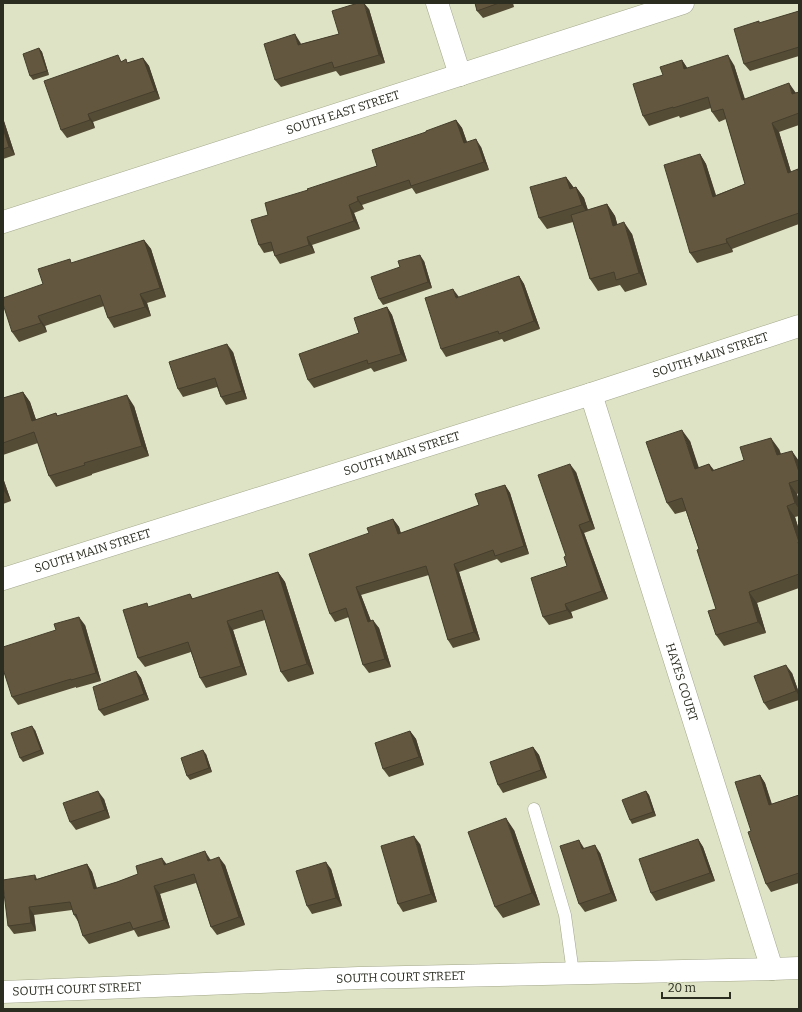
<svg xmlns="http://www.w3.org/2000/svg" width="802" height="1012" viewBox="0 0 802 1012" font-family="Bitter,serif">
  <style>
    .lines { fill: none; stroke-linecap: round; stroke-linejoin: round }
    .service-casing { stroke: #a3a78a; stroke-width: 13 }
    .minor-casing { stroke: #a3a78a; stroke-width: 23 }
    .tertiary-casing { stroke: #a3a78a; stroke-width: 23 }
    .service { stroke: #fff; stroke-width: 12 }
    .minor { stroke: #fff; stroke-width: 22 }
    .tertiary { stroke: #fff; stroke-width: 22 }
    .wall { fill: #554c36 }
    .shaded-wall { fill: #453e2c }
    .building { fill: #63583f; stroke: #453e2c }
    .labels { text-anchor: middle; stroke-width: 4; stroke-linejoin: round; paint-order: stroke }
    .street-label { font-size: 12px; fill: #2b2d21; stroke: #dfe3c5 }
  </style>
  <rect width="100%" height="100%" fill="#dfe3c5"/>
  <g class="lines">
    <g class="service-casing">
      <path id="service" d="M 534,809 L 551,867 L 565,915 L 573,973"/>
    </g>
    <g class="minor-casing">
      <g id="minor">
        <path d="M 437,3 L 460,75"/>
        <path id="s1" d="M 3,222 L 683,3"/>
        <path id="s2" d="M 591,394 L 772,969"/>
        <path id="s3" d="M 3,992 L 359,978 L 772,969 L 799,968"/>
      </g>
    </g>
    <g class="tertiary-casing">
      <g id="tertiary">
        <path id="s4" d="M 3,579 L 591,394 L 799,326"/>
      </g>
    </g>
    <use href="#service" class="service"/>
    <use href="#minor" class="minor"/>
    <use href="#tertiary" class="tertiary"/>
  </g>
  <path class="wall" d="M 475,3 L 513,3 L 514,7 L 483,18 L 477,11 Z
    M 369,9 L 385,63 L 340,76 L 336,71 L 281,87 L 275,80 L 300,42 L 301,44 L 339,34 Z
    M 799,11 L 799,56 L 750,71 L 744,64 L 760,23 Z
    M 39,48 L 42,52 L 49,75 L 33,80 L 30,76 Z
    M 143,58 L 149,66 L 160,99 L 93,122 L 95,128 L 67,138 L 61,130 L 122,61 L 128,63 Z
    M 682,60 L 687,68 L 734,65 L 745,99 L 795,93 L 799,92 L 799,125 L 779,132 L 791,172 L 799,171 L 799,224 L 732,249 L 733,252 L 697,263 L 690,253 L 700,154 L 706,164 L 716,195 L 745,184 L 726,119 L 719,122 L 712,112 L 711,108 L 680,118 L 679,116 L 649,126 L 643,116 L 663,75 Z
    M 3,118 L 15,155 L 3,159 Z
    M 456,120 L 462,128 L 467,142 L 481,147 L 489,170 L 416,194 L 412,188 L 362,205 L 364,209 L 354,213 L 360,229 L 312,245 L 315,253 L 280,264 L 275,256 L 273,251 L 264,253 L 259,245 L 268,215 L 308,190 L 377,166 L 426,132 Z
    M 566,177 L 574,188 L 576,187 L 584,198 L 588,210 L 607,204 L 615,216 L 617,224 L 632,234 L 647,285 L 625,292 L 620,285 L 598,291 L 590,279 L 573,222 L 547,229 L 539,218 Z
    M 144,240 L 151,249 L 166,297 L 147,303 L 151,316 L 114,328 L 108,318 L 104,306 L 45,326 L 47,332 L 19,342 L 12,332 L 43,284 L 73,263 Z
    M 424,261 L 432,288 L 383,305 L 379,299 Z
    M 519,276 L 524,284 L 540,329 L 504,342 L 502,339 L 446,357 L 441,349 Z
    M 387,307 L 392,315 L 407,361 L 374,372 L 371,368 L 314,388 L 308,380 Z
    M 233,352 L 247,399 L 226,405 L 221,397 L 217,387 L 183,397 L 178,389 Z
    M 23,392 L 30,402 L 36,420 L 56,413 L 58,416 L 134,406 L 149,456 L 92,474 L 92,475 L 56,487 L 49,476 L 38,443 L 3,455 L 3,398 Z
    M 690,441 L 698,468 L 709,464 L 714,470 L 779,449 L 781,454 L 799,461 L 799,493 L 797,494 L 799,501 L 799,516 L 795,517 L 799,530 L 799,588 L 757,603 L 766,633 L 724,646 L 716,635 L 716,609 L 699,549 L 686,511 L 675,514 L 667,503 Z
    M 576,472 L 595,529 L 584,533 L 608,599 L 571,612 L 573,618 L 549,625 L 543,617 L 567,566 L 566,556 Z
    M 3,478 L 11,501 L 3,504 Z
    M 505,485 L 510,493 L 529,554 L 501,563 L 497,559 L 459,572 L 480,640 L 453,648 L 448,640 L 429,575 L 361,595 L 371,621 L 379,628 L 391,667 L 369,673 L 363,665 L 349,617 L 335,622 L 330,614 L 369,533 L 393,519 L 399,527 L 401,533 L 479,505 Z
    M 278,572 L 285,582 L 314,674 L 288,682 L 281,672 L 265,620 L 233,630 L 247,675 L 206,688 L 200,678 L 191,652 L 145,667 L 138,658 L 190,594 L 193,599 Z
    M 85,625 L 101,681 L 76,688 L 76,687 L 18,705 L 12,697 Z
    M 136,671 L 141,678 L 149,700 L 104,716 L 99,710 Z
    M 792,673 L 799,693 L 799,700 L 769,710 L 764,703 Z
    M 35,730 L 44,754 L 23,762 L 20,758 Z
    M 410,731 L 416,739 L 424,765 L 389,777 L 383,769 Z
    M 533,747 L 539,755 L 547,778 L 503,793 L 498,785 Z
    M 206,754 L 212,772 L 190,780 L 187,776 Z
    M 760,775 L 765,783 L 772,804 L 799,795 L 799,883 L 771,892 L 766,884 L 751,831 Z
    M 646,791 L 649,795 L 656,816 L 632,824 L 630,820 Z
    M 104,799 L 110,818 L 76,830 L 70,822 Z
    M 514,830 L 540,905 L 503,918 L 495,907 Z
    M 698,839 L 703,847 L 715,881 L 656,901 L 651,893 Z
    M 420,844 L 437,902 L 403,912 L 398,904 Z
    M 584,849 L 600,853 L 617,901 L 585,912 L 579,904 Z
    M 210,859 L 211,860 L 225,865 L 245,925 L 217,935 L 211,927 L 196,883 L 160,894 L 170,928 L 138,937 L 134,930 L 89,944 L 83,936 L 79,923 L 74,915 L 72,910 L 34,915 L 36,931 L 14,934 L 8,926 L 35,875 L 37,879 L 87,864 L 92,872 L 97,888 L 117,882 L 166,864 Z
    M 331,869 L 342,906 L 312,914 L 307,906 Z"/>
  <path class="shaded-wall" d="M 364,3 L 369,9 L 385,63 L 379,55 Z
    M 295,34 L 300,42 L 303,53 L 298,45 Z
    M 39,48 L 42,52 L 49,75 L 47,71 Z
    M 728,55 L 734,65 L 748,110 L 742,100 Z
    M 143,58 L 149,66 L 160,99 L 155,91 Z
    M 682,60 L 688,69 L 684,69 Z
    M 789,83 L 796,93 L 792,94 Z
    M 88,114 L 93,122 L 95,128 L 90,120 Z
    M 3,118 L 15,155 L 9,147 L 3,128 Z
    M 456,120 L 462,128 L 470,151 L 464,143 Z
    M 772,123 L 779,132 L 794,182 L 788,173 Z
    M 476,139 L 481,147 L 489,170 L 484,162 Z
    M 700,154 L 706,164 L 719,206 L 713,197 Z
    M 566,177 L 574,188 L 570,189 Z
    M 576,187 L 584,198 L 590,217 L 582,205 Z
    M 357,197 L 362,205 L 364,209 L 358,201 Z
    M 607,204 L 615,216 L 621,237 L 613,226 Z
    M 349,205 L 354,213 L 360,229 L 354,221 Z
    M 624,222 L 632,234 L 647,285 L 639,273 Z
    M 307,237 L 312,245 L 315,253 L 309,245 Z
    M 726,239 L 732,249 L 733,252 L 727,243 Z
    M 144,240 L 151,249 L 166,297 L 160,288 Z
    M 420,255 L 424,261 L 432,288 L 428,282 Z
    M 519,276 L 524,284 L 540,329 L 534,321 Z
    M 453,289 L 459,297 L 456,298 Z
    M 140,294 L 147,303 L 151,316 L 145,307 Z
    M 387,307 L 392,315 L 407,361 L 401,354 Z
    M 38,316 L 45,326 L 47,332 L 41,323 Z
    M 227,344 L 233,352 L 247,399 L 242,391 Z
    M 23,392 L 30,402 L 40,431 L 32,421 Z
    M 127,395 L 134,406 L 149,456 L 142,446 Z
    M 682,430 L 690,441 L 703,480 L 695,469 Z
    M 771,438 L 779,449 L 785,467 L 777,455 Z
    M 792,451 L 799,461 L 799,472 Z
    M 570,464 L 576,472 L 595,529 L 590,521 Z
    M 709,464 L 717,475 L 712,471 Z
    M 3,478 L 11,501 L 4,491 L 3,489 Z
    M 789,483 L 797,494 L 799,501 L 799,509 L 795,503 Z
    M 505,485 L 510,493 L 529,554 L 524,546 Z
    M 787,506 L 795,517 L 799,530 L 799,543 Z
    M 393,519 L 399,527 L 403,542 L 398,534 Z
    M 579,525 L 584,533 L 608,599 L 602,591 Z
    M 454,564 L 459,572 L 480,640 L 474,632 Z
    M 278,572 L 285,582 L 314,674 L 307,664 Z
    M 356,587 L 361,595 L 374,629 L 368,622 Z
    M 749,592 L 757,603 L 766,633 L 758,622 Z
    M 565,604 L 571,612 L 573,618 L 567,610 Z
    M 79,617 L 85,625 L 101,681 L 96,673 Z
    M 373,620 L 379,628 L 391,667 L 385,659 Z
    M 227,621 L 233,630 L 247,675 L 241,666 Z
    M 786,665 L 792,673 L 799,693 L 799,696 L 796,691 Z
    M 136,671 L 141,678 L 149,700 L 144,694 Z
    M 32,726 L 35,730 L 44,754 L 41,750 Z
    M 410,731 L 416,739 L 424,765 L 419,757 Z
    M 533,747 L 539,755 L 547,778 L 541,770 Z
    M 203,750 L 206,754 L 212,772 L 209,768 Z
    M 760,775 L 765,783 L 774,813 L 769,805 Z
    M 98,791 L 104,799 L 110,818 L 105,810 Z
    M 646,791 L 649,795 L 656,816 L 653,812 Z
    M 506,818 L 514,830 L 540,905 L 532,893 Z
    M 414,836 L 420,844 L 437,902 L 431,894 Z
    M 698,839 L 703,847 L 715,881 L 710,873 Z
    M 579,840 L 584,848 L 588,857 L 582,849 Z
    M 595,845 L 600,853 L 617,901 L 611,893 Z
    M 205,851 L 210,859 L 214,868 L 208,861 Z
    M 219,857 L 225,865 L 245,925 L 239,917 Z
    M 162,858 L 168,866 L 164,865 Z
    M 326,862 L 331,869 L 342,906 L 336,898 Z
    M 87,864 L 92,872 L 99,896 L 94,889 Z
    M 154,886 L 160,894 L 170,928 L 164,920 Z
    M 29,907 L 34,915 L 36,931 L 31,923 Z"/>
  <path class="building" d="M 358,3 L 364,3 L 379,55 L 334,68 L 332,62 L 275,80 L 264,44 L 295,34 L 298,45 L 339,34 L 332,11 Z
    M 475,3 L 499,3 L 477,11 Z
    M 799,11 L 799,47 L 744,64 L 734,29 L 759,21 L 759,23 Z
    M 39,48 L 47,71 L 30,76 L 23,54 Z
    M 118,55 L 121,62 L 126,59 L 127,63 L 143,58 L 155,91 L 88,114 L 90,120 L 61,130 L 44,81 Z
    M 728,55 L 742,100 L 789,83 L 792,94 L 799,92 L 799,113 L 772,123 L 788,173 L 798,169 L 798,171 L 799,171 L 799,213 L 770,223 L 726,239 L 727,243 L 690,253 L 664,165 L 700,154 L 713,197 L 745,184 L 723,109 L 712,112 L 708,97 L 673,108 L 673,107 L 643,116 L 633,84 L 663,75 L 660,67 L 682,60 L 684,69 Z
    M 456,120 L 464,143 L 476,139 L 484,162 L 411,186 L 409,180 L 357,197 L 358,201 L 349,205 L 354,221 L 307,237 L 309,245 L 275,256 L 271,242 L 259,245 L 251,220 L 268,215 L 265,203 L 308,190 L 307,189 L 377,166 L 372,150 L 426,132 L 426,131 Z
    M 3,128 L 9,147 L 3,149 Z
    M 566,177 L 570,189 L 576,187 L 582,205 L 539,218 L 530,187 Z
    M 607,204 L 613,226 L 624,222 L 639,273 L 616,280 L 614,272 L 590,279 L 571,215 Z
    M 144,240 L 160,288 L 140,294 L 145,307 L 108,318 L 100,295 L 38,316 L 41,323 L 12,332 L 3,304 L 3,298 L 43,284 L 38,269 L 70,259 L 71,263 Z
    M 420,255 L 428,282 L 379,299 L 371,277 L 400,267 L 398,261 Z
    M 519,276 L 534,321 L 499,334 L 498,331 L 441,349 L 425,298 L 453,289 L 456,298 Z
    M 387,307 L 401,354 L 368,364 L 367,360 L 308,380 L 299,354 L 359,333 L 354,318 Z
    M 227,344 L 242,391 L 221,397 L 215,378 L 178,389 L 169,362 Z
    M 23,392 L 32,421 L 56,413 L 57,416 L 127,395 L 142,446 L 84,463 L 85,465 L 49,476 L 34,432 L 3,443 L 3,398 Z
    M 682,430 L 695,469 L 709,464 L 712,471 L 744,460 L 740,447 L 771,438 L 777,455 L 792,451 L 799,472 L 799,480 L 789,483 L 795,503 L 787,506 L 799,542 L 798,542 L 799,546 L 799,574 L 749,592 L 758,622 L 716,635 L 708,611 L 716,609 L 697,550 L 699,549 L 682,498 L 667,503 L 646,442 Z
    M 570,464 L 590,521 L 579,525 L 602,591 L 565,604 L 567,610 L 543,617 L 531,578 L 567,566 L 564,557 L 566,556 L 538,475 Z
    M 505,485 L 524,546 L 495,556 L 493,550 L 454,564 L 474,632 L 448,640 L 426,566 L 356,587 L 368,622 L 373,620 L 385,659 L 363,665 L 346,608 L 330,614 L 309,554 L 369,533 L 367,528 L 393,519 L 398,534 L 479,505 L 475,494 Z
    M 278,572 L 307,664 L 281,672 L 262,610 L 227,621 L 241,666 L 200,678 L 188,642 L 138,658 L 123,610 L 147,603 L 148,607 L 190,594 L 192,599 Z
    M 79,617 L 96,673 L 71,680 L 71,679 L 12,697 L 3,669 L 3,647 L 56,630 L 54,624 Z
    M 786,665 L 796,691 L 764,703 L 754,676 Z
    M 136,671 L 144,694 L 99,710 L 93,687 Z
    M 32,726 L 41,750 L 20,758 L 11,733 Z
    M 410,731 L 419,757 L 383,769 L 375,743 Z
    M 533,747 L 541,770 L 498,785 L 490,762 Z
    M 203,750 L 209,768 L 187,776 L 181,758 Z
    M 760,775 L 769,805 L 799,795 L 799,873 L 766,884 L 748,832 L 751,831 L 735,782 Z
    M 98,791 L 105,810 L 70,822 L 63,803 Z
    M 646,791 L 653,812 L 630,820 L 622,800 Z
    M 506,818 L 532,893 L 495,907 L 468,832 Z
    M 414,836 L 431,894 L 398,904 L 381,846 Z
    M 698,839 L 710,873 L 651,893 L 639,859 Z
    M 579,840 L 582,849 L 595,845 L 611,893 L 579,904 L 560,846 Z
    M 205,851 L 208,861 L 219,857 L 239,917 L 211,927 L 194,874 L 154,886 L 164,920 L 133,929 L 130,922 L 83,936 L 76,914 L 74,915 L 70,902 L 29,907 L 31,923 L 8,926 L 3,885 L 3,880 L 35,875 L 35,880 L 87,864 L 94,889 L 117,882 L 138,874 L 136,866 L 162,858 L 164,865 Z
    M 326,862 L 336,898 L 307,906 L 296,871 Z"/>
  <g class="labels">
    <g class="street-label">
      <text dy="4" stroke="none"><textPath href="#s1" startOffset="357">SOUTH EAST STREET</textPath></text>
      <text dy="4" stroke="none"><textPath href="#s4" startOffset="742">SOUTH MAIN STREET</textPath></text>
      <text dy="4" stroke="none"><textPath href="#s4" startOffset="418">SOUTH MAIN STREET</textPath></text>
      <text dy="4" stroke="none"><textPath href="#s4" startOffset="94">SOUTH MAIN STREET</textPath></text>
      <text dy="4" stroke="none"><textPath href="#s2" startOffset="302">HAYES COURT</textPath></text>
      <text dy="4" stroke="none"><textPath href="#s3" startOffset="398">SOUTH COURT STREET</textPath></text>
      <text dy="4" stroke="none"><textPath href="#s3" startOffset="74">SOUTH COURT STREET</textPath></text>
    </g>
  </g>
  <rect width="802" height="1012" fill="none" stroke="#2b2d21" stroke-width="8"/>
  <path d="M662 992v6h68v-6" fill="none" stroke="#2b2d21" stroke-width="2"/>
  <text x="668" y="992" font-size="12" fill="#2b2d21" stroke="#dfe3c5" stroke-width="3" paint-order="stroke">20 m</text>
</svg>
